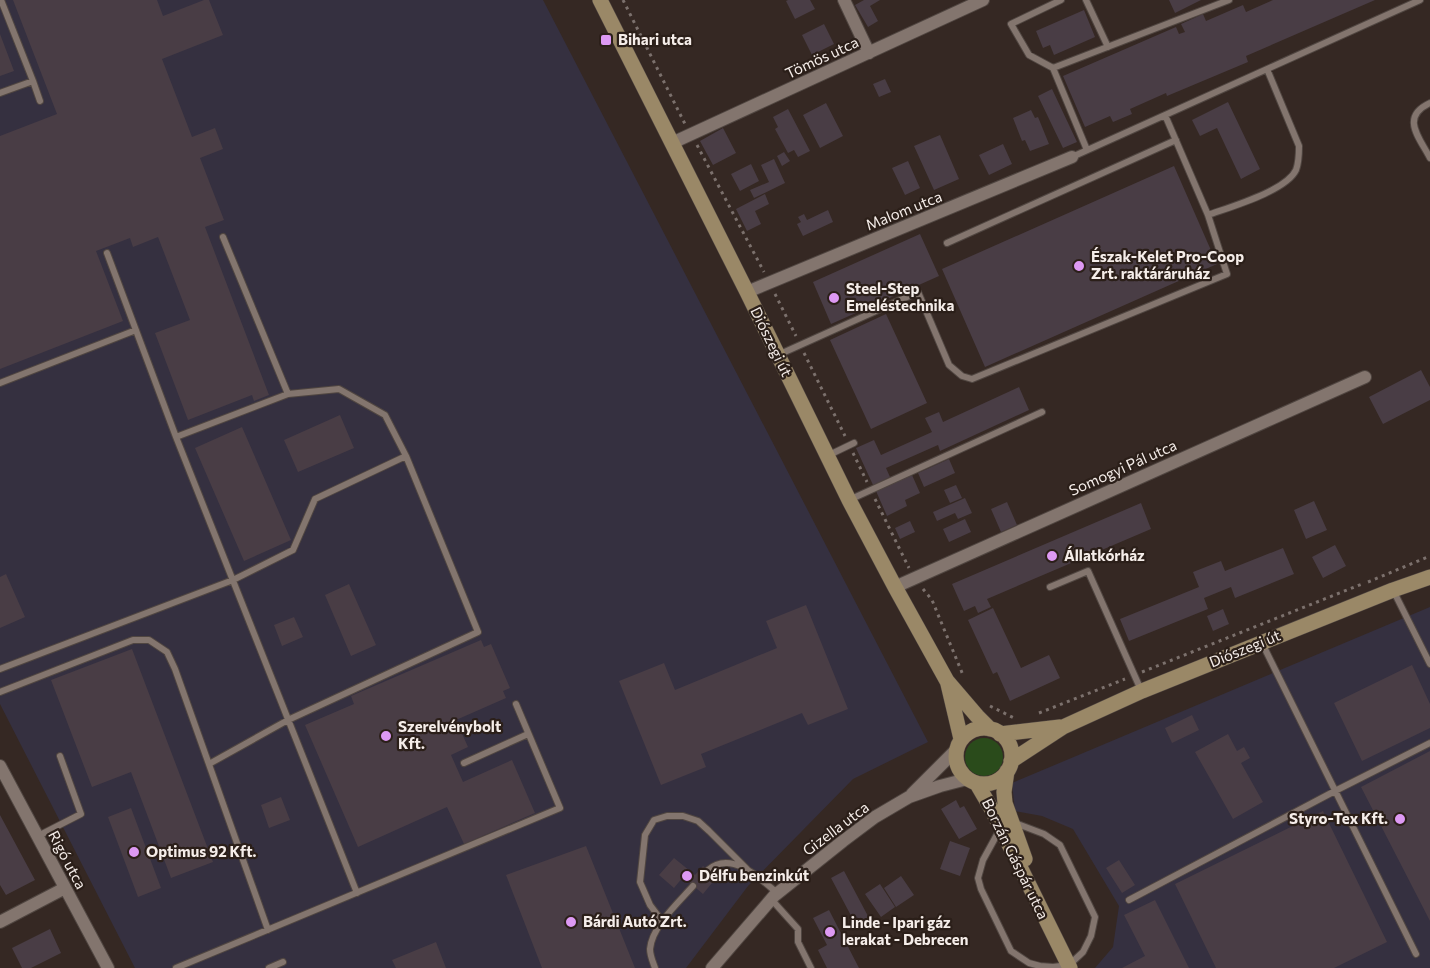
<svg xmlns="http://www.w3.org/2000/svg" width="1430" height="968" viewBox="0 0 1430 968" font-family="Commissioner,sans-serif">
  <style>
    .industrial { fill: #353040 }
    .green { fill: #2a4b1b }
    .building { fill: #493d45 }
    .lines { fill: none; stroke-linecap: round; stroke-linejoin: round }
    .lane-casing { stroke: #504641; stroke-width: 8 }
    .street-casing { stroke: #504641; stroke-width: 14 }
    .secondary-casing { stroke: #504641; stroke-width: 16 }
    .path { stroke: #7c716d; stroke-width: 3; stroke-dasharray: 3 4.5; stroke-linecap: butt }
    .lane { stroke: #83756e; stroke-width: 6 }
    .street { stroke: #83756e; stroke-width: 12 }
    .secondary { stroke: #9a8867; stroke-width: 15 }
    .poi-dot { fill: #dd99f3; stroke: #2b1f19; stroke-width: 2 }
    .labels { text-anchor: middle; stroke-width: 4.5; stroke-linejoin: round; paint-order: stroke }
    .poi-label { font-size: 15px; font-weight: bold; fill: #f5ede9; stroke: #2b1f19; text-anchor: start }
    .street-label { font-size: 15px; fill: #f5ede9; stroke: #2b1f19 }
  </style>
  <rect width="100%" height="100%" fill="#352823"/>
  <path class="industrial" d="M 0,0 L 543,0 L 928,742 L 853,779 L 748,886 L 686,968 L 135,968 L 0,704 Z
    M 1430,607 L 1430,968 L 1095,968 L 1113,947 L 1119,906 L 1073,829 L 1042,816 L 1015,811 L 1012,783 Z"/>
  <path class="green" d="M965 757a19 19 0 1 1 38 0a19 19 0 1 1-38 0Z"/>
  <path class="building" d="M 13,0 L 157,0 L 163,16 L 204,0 L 209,0 L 223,35 L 162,59 L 192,137 L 215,128 L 223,149 L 200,158 L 224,220 L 205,227 L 269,395 L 254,401 L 252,395 L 188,420 L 155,333 L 190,320 L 158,237 L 133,247 L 130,238 L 96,251 L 123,321 L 0,369 L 0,136 L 57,114 Z
    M 788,0 L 810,0 L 815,9 L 795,19 L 786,1 Z
    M 864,0 L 880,0 L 870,6 L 878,21 L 868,27 L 855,5 Z
    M 1169,0 L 1201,0 L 1175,13 Z
    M 1273,0 L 1375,0 L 1246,56 L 1248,62 L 1167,96 L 1166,93 L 1130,109 L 1132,114 L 1113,122 L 1110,116 L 1085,127 L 1063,76 L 1176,27 L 1179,34 L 1185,32 L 1181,24 L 1203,14 L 1206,21 L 1243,5 L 1246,12 Z
    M 1084,10 L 1095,37 L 1054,55 L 1050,45 L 1043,48 L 1036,31 Z
    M 824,24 L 834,44 L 812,55 L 802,35 Z
    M 0,34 L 14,71 L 0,76 Z
    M 885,79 L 891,92 L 879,97 L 873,84 Z
    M 1052,89 L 1077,142 L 1063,148 L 1038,96 Z
    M 1228,102 L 1260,169 L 1241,179 L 1217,128 L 1200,136 L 1192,120 Z
    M 826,103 L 843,136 L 820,148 L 803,115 Z
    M 788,109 L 810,151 L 798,157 L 794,150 L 788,153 L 775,129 L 778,127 L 773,117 Z
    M 1031,110 L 1035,118 L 1038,117 L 1049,144 L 1030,151 L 1025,140 L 1022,141 L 1013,118 Z
    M 723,128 L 736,153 L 713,165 L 700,141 Z
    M 940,135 L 959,179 L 934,190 L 914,146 Z
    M 1003,144 L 1012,164 L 989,175 L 979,155 Z
    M 784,152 L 790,161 L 782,166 L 777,156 Z
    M 774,159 L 785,183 L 754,198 L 750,190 L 769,182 L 761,165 Z
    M 908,161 L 920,188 L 905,195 L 892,168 Z
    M 751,164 L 759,181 L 740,191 L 731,174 Z
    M 1174,166 L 1217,264 L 985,367 L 942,269 Z
    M 765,194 L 769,204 L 755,211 L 761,224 L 747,231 L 736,209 Z
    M 828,210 L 833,222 L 803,236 L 797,224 L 801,222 L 798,217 L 804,214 L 807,220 Z
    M 920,234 L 939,276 L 831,324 L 813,282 Z
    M 886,314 L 927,403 L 871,429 L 830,340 Z
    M 1421,370 L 1430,387 L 1430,400 L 1383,424 L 1369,397 Z
    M 1019,387 L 1029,410 L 940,451 L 938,445 L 886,468 L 890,477 L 873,485 L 856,448 L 874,440 L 881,455 L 932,432 L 925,418 L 939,412 L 943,422 Z
    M 340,415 L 354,448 L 298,472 L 284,440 Z
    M 242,427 L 291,540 L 244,561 L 195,448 Z
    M 949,459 L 955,473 L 924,487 L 918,473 Z
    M 912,475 L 920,493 L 905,500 L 907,506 L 887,516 L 876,491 Z
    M 956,485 L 962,498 L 950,503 L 944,490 Z
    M 965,498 L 972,513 L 958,519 L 955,513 L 937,521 L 933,512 Z
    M 1314,501 L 1327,530 L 1306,539 L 1294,510 Z
    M 1007,502 L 1017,525 L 1001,532 L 991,509 Z
    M 1141,503 L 1151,529 L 987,599 L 991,607 L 978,613 L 975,606 L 964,611 L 952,584 Z
    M 965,519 L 971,532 L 949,542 L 943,529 Z
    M 910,521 L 915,532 L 900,539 L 895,528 Z
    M 1335,545 L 1346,566 L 1323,578 L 1312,557 Z
    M 1283,548 L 1294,574 L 1235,598 L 1231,587 L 1204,598 L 1208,609 L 1129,641 L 1120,619 L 1199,587 L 1193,572 L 1221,561 L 1225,571 Z
    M 6,574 L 25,617 L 0,628 L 0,577 Z
    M 349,584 L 376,645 L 351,656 L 325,595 Z
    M 806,605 L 848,709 L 808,725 L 802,713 L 701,754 L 706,767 L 661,785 L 619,681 L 664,663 L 675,690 L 777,648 L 766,621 Z
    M 993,608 L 1021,668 L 1049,655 L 1060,678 L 1010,701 L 997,672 L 993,674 L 968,620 Z
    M 1223,609 L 1229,624 L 1213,631 L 1207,616 Z
    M 294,617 L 303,637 L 282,646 L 274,625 Z
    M 481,640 L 484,647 L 491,644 L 510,688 L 503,691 L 506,698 L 456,720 L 468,747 L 451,755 L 463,782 L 512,760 L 535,813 L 464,844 L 447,807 L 358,847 L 305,725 L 354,704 L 351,696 Z
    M 132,649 L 213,862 L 171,878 L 131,772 L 92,787 L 51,680 Z
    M 1412,665 L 1430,704 L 1430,728 L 1362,761 L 1334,703 Z
    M 1192,715 L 1199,730 L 1172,743 L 1165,728 Z
    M 1228,734 L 1237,751 L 1244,747 L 1250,758 L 1241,763 L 1263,802 L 1233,819 L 1195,752 Z
    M 1430,751 L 1430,921 L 1361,787 Z
    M 281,797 L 290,820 L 269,828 L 261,805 Z
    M 956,800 L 960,808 L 964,806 L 977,829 L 959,839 L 941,809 Z
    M 131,808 L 161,888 L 138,897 L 108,817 Z
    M 1323,811 L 1387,942 L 1334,968 L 1216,968 L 1175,884 Z
    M 0,815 L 35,880 L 6,895 L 0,885 Z
    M 950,841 L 970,848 L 960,876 L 940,869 Z
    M 586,846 L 635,968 L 542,968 L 506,875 Z
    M 674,858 L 695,875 L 703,866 L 716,878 L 703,894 L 683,877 L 674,888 L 659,875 Z
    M 1119,860 L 1135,885 L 1122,893 L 1106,868 Z
    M 844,871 L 869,918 L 856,925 L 831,878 Z
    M 901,876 L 914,895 L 896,907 L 884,888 Z
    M 880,884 L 895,907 L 881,917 L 865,894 Z
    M 1155,900 L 1189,968 L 1122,968 L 1145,956 L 1124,915 Z
    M 829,910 L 859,968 L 827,968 L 818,950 L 827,945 L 813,918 Z
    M 50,929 L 61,953 L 31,968 L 22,968 L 12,948 Z
    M 436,942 L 446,968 L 396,968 L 392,960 Z"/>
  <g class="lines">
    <g class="lane-casing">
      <path id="lane" d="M 1,0 L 33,81 L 40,101
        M 1086,0 L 1108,47
        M 1053,68 L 1029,55 L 1011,24 L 1061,0
        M 0,93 L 33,81
        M 1430,103 C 1400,117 1419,137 1430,158
        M 1165,115 L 1208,215 C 1230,207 1286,191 1296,170 C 1299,162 1299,154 1299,146 L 1267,69
        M 1087,150 L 1053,68 L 1229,0
        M 1072,157 L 1420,0
        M 223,237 L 288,394 L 176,437 L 357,893
        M 947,243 L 1176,140
        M 107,253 L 176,437
        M 778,355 L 918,292 L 949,365 L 962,376 L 972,379 L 1227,274 L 1208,215
        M 0,383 L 136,330
        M 827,456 L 854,443
        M 849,500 L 1042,412
        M 1050,587 L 1088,571 L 1141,690
        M 1393,590 L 1430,664
        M 1262,643 L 1416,954
        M 0,669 L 233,580 L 293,550 L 315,499 L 406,456
        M 0,692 L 133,640 L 149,640 L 167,652 L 175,669 L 268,930
        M 464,763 L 528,734
        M 209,764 L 288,720 L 478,632 L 406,456 L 385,415 L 339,389 L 288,394
        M 1000,829 L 983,860 L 978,878 L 981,889 L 1011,951 L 1029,963 L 1040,966 L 1053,967 L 1069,965 L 1083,952 L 1091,936 L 1095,917 L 1060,845 L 1044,834 L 1015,823
        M 38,836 L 81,814 L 60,756
        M 708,870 C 731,850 760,878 777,893
        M 771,899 L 798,929 L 798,942 L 811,968
        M 1129,900 L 1335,791 L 1430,743
        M 662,921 L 650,905 L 640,882 L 645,835 L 654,820 L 667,816 L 683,816 L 698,821 L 709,831 L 747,869
        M 176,968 L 560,808 L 516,704
        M 269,968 L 283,962
        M 655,968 C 653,962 650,956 650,949 C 652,926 679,902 693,886"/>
    </g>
    <g class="street-casing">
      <path id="street" d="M 844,0 L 869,53
        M 672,143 L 983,0
        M 747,292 L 1072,157
        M 895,587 L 1365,377
        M 0,766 L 108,968
        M 912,794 L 957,749
        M 0,922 L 65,888
        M 712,968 L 774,896 L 843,841 L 875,817 L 909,797 L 940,786 L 967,779"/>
    </g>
    <g class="secondary-casing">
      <path id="secondary" d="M 600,0 L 747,292 L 849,500 L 895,587 L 947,681 L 977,716 L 990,729
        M 948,684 L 961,739
        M956 756a28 28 0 1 1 56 0a28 28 0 1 1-56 0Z
        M 1000,734 L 1060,727
        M 1011,761 L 1063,727 L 1142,691 L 1393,590 L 1430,577
        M 1007,771 L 1004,792 L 1005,803 L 1025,859
        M 977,784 L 991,808 L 1070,968"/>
    </g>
    <path class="path" d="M 623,0 L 685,124
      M 697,145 L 764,272
      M 775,294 L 796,336
      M 804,353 L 845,436
      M 853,453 L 867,482
      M 875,499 L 909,568
      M 1368,582 L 1430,556
      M 923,589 L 932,600 L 963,675
      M 1142,672 L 1362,584
      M 990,706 L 1014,718
      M 1039,713 L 1125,679"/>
    <use href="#lane" class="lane"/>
    <use href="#street" class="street"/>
    <use href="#secondary" class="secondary"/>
  </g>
  <g class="poi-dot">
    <rect x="600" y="34" width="12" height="12" rx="3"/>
    <circle cx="1079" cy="266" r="6"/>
    <circle cx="834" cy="298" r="6"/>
    <circle cx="1052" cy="556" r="6"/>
    <circle cx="386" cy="736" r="6"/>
    <circle cx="1400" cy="819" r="6"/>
    <circle cx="134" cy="852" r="6"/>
    <circle cx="687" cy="876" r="6"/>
    <circle cx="571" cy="922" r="6"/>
    <circle cx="830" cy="932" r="6"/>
  </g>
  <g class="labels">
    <g class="poi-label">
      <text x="618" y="45">Bihari utca</text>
      <text x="1091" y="262">Észak-Kelet Pro-Coop<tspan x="1091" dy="17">Zrt. raktáráruház</tspan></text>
      <text x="846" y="294">Steel-Step<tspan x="846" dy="17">Emeléstechnika</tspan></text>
      <text x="1064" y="561">Állatkórház</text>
      <text x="398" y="732">Szerelvénybolt<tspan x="398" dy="17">Kft.</tspan></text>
      <text x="1388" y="824" text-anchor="end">Styro-Tex Kft.</text>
      <text x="146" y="857">Optimus 92 Kft.</text>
      <text x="699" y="881">Délfu benzinkút</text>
      <text x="583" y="927">Bárdi Autó Zrt.</text>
      <text x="842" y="928">Linde - Ipari gáz<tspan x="842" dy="17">lerakat - Debrecen</tspan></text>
    </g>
    <g class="street-label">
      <text transform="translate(822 58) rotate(-25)" y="5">Tömös utca</text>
      <text transform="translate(904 211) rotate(-22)" y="5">Malom utca</text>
      <text transform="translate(771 342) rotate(64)" y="5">Diószegi út</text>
      <text transform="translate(1123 468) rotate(-24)" y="5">Somogyi Pál utca</text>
      <text transform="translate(1245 649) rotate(-22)" y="5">Diószegi út</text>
      <text transform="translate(836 829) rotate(-37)" y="5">Gizella utca</text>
      <text transform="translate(1015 859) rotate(64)" y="5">Borzán Gáspár utca</text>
      <text transform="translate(67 860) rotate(62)" y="5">Rigó utca</text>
    </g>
  </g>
</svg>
